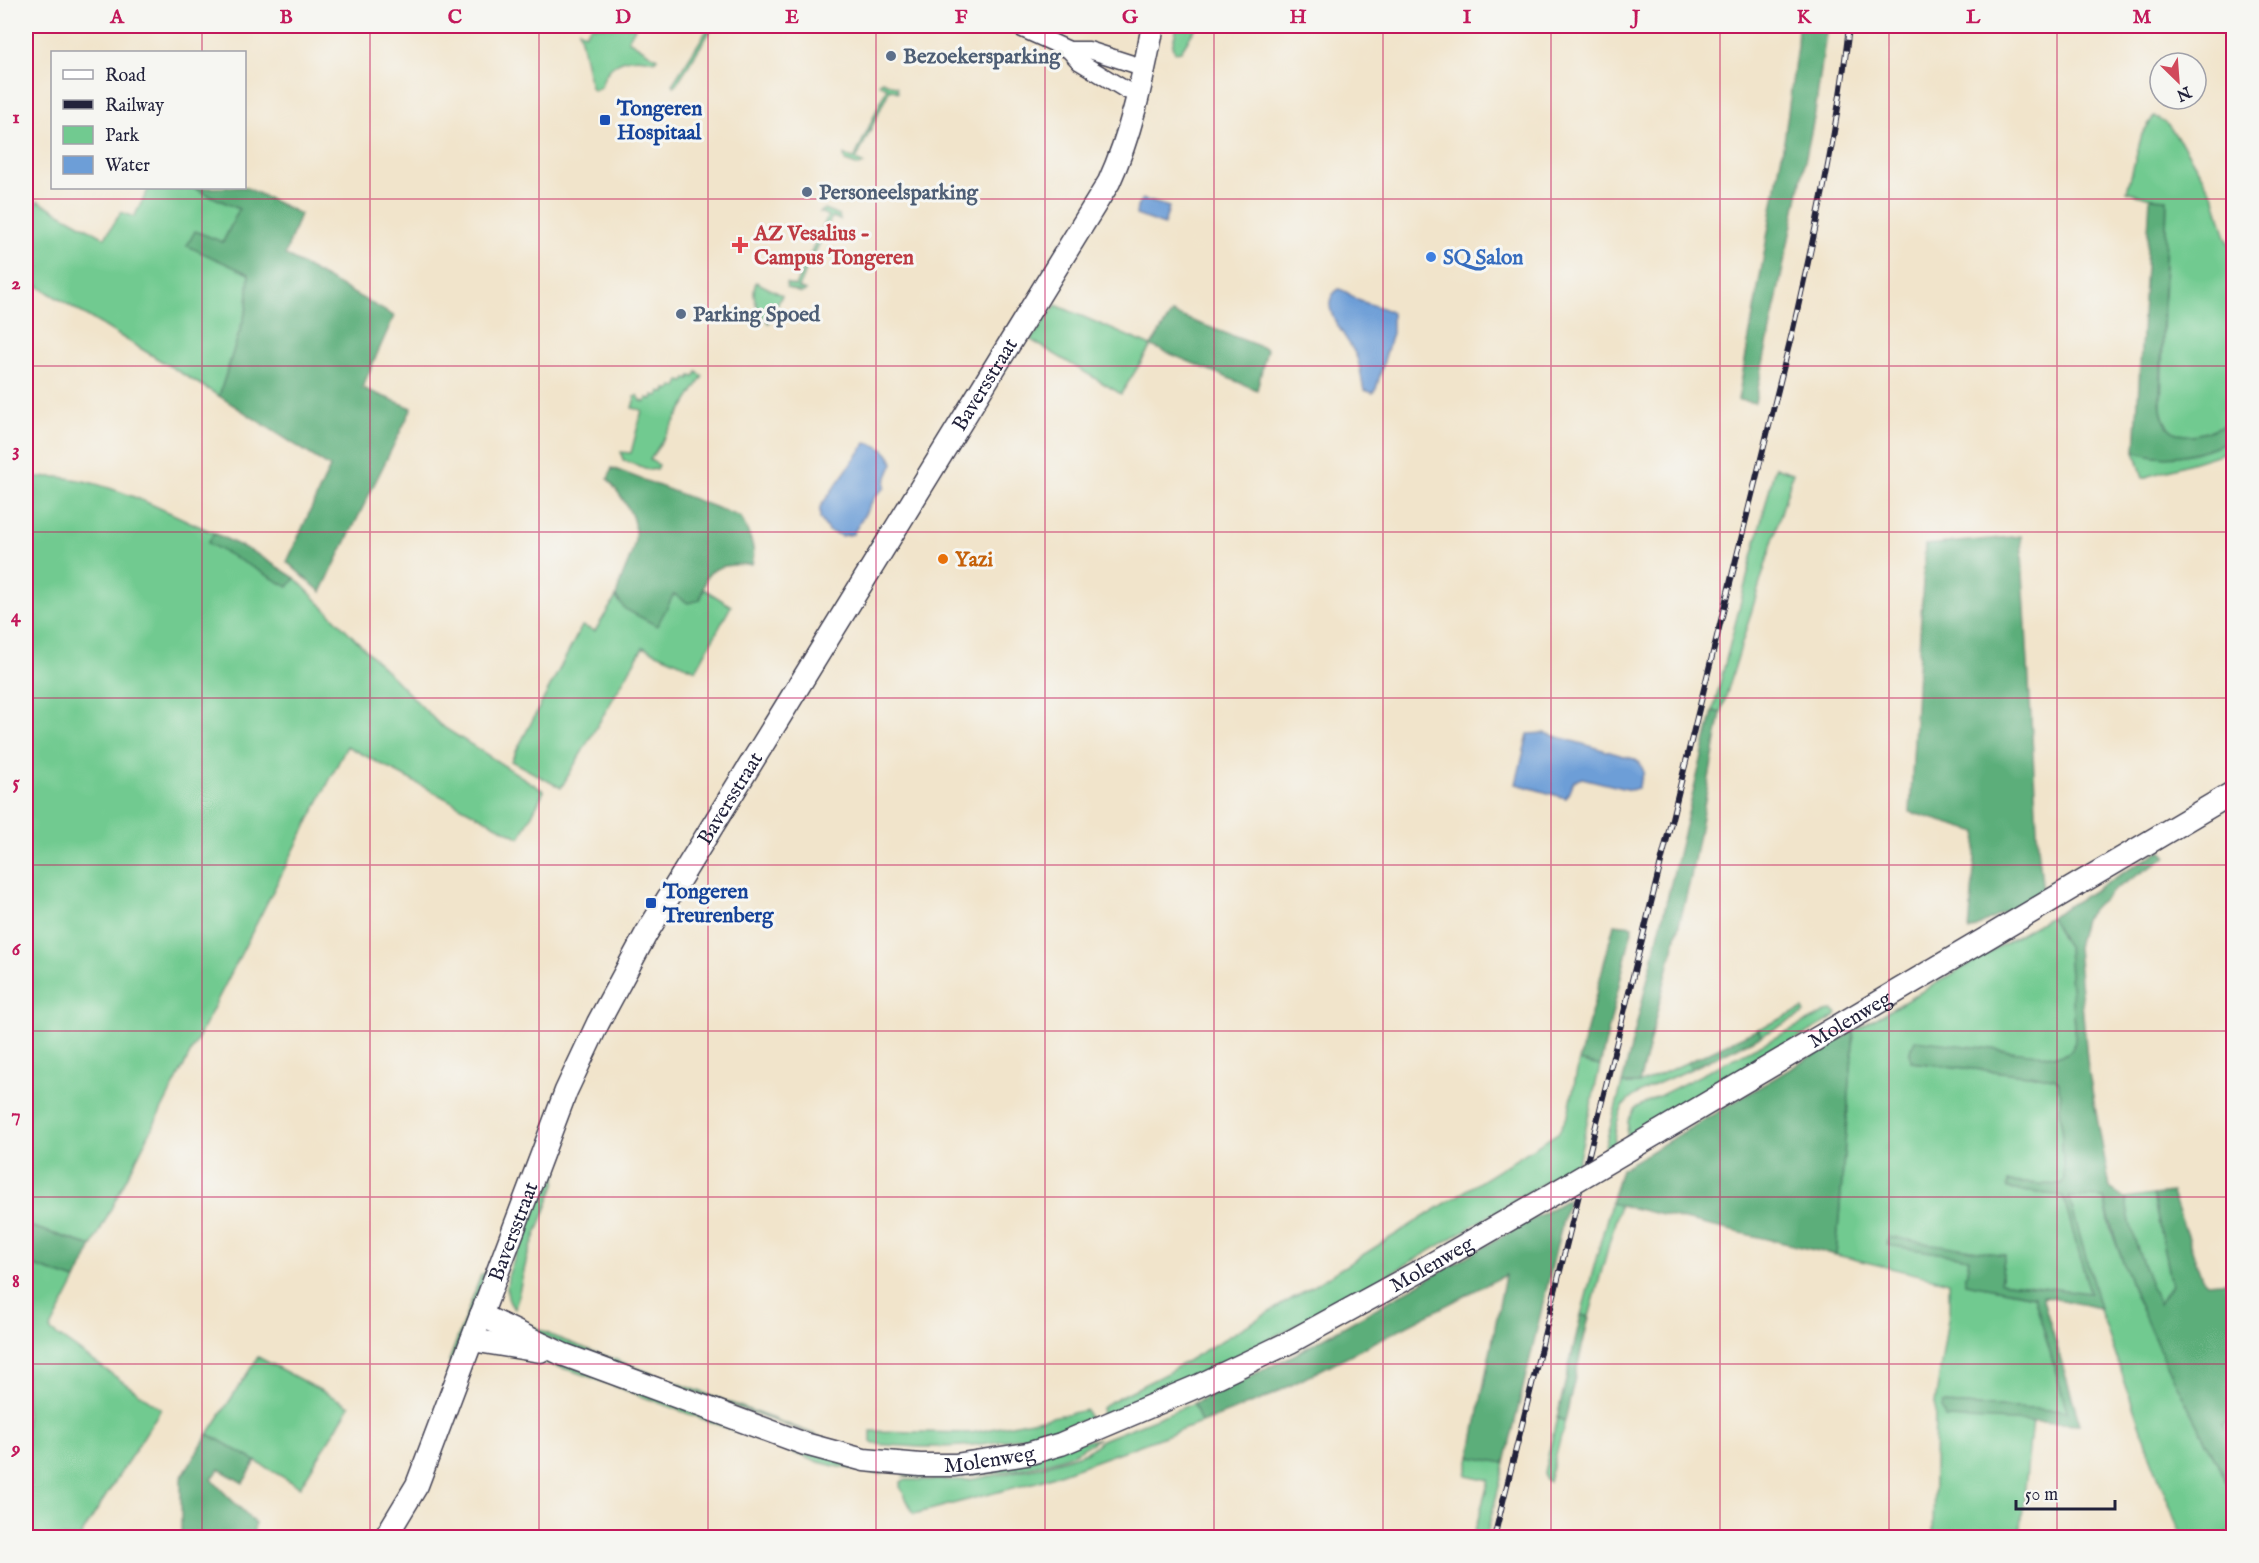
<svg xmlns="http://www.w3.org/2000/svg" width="2259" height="1563" viewBox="0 0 2259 1563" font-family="'IM FELL English',serif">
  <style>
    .green { fill: #71ca90; stroke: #4a7666; stroke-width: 1.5 }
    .forest { fill: #5cae7a; stroke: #3f685a; stroke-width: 1.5 }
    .water { fill: #6d9ed7; stroke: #486089; stroke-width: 1.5 }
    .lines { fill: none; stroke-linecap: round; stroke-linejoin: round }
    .minor-casing { stroke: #413f51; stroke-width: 19 }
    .major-casing { stroke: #413f51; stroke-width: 25 }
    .minor { stroke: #fff; stroke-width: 16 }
    .major { stroke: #fff; stroke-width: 22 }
    .rail-casing { stroke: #22223b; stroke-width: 6 }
    .rail { stroke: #f6f6f2; stroke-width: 4; stroke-dasharray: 11; stroke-linecap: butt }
    .major-bridge-casing { stroke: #413f51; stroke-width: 25; stroke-linecap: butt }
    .major-bridge { stroke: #fff; stroke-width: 22 }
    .grid { fill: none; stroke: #c2185b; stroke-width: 1.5; stroke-opacity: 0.55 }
    .service-dot { fill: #5c6f8a; stroke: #f6f6f2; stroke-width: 2 }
    .transit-dot { fill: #1a4fb4; stroke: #f6f6f2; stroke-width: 2 }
    .health-dot { fill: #e0444e; stroke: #f6f6f2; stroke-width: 2 }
    .shop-dot { fill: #3f7fe0; stroke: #f6f6f2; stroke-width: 2 }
    .food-dot { fill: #e8710a; stroke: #f6f6f2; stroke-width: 2 }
    .labels { text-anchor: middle; stroke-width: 6; stroke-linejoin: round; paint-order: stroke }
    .service-label { font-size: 21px; font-weight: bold; fill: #4e5e75; stroke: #f6f6f2; text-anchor: start }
    .transit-label { font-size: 21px; font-weight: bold; fill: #164399; stroke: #f6f6f2; text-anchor: start }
    .health-label { font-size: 21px; font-weight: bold; fill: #be3a42; stroke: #f6f6f2; text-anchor: start }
    .shop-label { font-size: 21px; font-weight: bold; fill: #366cbe; stroke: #f6f6f2; text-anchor: start }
    .street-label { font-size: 21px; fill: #22223b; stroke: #f6f6f2 }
    .food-label { font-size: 21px; font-weight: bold; fill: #c56008; stroke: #f6f6f2; text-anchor: start }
    .neatline { fill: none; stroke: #c2185b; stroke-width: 2 }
    .grid-label { font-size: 20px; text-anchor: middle; font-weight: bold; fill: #c2185b }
  </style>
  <rect width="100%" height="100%" fill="#f6f6f2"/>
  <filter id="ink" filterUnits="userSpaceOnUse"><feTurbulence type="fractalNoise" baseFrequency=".0167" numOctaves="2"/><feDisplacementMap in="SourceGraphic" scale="12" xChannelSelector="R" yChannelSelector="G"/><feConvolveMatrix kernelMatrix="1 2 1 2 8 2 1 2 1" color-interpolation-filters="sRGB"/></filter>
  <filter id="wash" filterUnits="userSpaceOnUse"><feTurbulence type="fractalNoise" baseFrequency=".008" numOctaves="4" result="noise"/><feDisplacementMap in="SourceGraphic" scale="24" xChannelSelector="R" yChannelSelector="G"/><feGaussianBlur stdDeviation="1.35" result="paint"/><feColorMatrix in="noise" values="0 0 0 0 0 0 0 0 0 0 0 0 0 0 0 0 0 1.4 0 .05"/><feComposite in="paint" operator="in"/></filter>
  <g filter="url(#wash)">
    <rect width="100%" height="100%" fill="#f1e4cb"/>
    <path class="green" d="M 591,26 L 632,26 L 635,28 L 628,40 L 657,58 L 655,61 C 632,54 607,60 601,87 L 594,91 L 591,88 L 579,30 L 585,34 Z
      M 1177,26 L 1197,26 L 1181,51 L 1175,52 L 1172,47 Z
      M 709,27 L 711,30 L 676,85 L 674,86 L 673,83 Z
      M 882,81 L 897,87 L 898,92 L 890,89 L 856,160 L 864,164 L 859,166 L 845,161 L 844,155 L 854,159 L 887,88 L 879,84 Z
      M 2154,116 L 2169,126 L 2185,148 L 2215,198 L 2225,234 L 2233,253 L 2233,421 C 2217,428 2188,445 2170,431 C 2164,426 2163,416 2161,409 L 2167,199 L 2150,198 L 2127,191 L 2142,134 Z
      M 149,188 L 194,188 L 239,209 L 223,242 L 188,246 L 249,274 L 247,308 L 219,396 L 26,279 L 26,222 L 38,201 L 105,238 L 121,212 L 134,217 Z
      M 824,209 L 839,215 L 840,220 L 832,217 L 798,288 L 806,291 L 801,293 L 787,288 L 786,283 L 795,286 L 828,216 L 820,212 Z
      M 756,282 L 782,295 L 769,323 C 758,312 750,298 756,282 Z
      M 1056,305 L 1151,346 L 1121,394 L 1031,340 Z
      M 697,372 L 703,376 L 650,460 L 659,465 L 657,469 L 650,470 L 623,460 L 621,452 L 631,453 L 642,410 L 632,408 L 635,397 L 638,395 L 641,401 L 646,402 L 647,398 L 652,399 L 653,395 L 658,396 L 660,391 L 665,393 L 666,389 L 671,390 L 673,386 L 677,387 L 680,381 L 684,382 L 686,378 L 689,379 L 691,376 L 694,377 Z
      M 2233,438 L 2233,450 L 2143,478 L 2135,451 C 2169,464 2202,452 2233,438 Z
      M 1775,467 L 1793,473 L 1721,713 L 1713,711 Z
      M 26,477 C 39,477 54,476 67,478 C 118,485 167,512 214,533 L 209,542 L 288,586 L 295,578 L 440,725 L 544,791 L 520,838 L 347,746 L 92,1246 L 26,1225 Z
      M 704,589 L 731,606 L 696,670 L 643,647 L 561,788 L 511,761 L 582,626 L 595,631 L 616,597 L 620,603 L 674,594 L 700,600 Z
      M 2050,917 L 2068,949 L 2075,1039 C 2073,1051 2068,1055 2056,1056 L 1910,1051 L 1911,1062 L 2055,1078 L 2059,1083 L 2064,1181 L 2061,1185 L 2008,1182 L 2007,1189 L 2063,1196 L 2091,1294 L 2000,1282 L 2005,1255 L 1888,1245 L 1969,1258 L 1965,1283 L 2034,1296 L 2067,1411 L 1943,1404 L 1945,1418 L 2032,1420 L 2020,1537 L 1933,1537 L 1935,1403 L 1949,1312 L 1949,1282 L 1836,1255 L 1854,1031 Z
      M 1803,1009 L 1805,1013 L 1761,1036 L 1758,1029 Z
      M 1833,1011 L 1837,1014 L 1835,1017 L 1627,1137 L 1628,1121 L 1635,1108 L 1826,1012 Z
      M 1579,1061 L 1600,1066 L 1578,1162 C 1425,1256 1268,1349 1101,1417 L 1102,1408 L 1110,1402 L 1167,1373 L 1313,1286 L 1558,1133 L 1568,1115 Z
      M 1688,1062 L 1691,1069 C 1676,1076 1635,1091 1625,1104 C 1617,1114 1616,1131 1613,1144 L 1604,1149 L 1622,1084 L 1639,1084 Z
      M 567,1117 L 555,1185 L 527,1258 L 515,1309 C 505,1301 507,1287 508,1276 Z
      M 2153,1195 L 2171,1286 L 2159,1305 C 2145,1270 2130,1237 2126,1199 Z
      M 2069,1197 L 2104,1197 L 2110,1227 L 2136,1298 L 2190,1411 L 2233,1493 L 2233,1528 L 2226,1534 L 2226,1537 L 2182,1537 L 2152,1461 L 2097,1301 Z
      M 1611,1203 L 1620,1204 L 1589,1317 L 1581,1315 Z
      M 26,1263 L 76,1280 L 50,1330 L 161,1409 L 80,1537 L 26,1538 Z
      M 484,1273 L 486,1273 L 451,1364 L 449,1361 L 481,1275 Z
      M 517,1319 L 555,1337 L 856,1450 L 567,1347 L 515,1323 Z
      M 534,1354 L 880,1469 L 881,1474 L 834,1466 L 815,1461 L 579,1373 L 534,1360 Z
      M 258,1357 L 350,1406 L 300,1487 L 208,1434 Z
      M 1194,1403 L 1201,1423 L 1040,1481 L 914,1514 L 900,1487 L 901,1482 L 904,1480 L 969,1480 L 1040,1467 L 1087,1452 L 1102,1440 Z
      M 1086,1410 L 1089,1418 L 1086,1420 C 1052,1430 1017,1440 981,1444 C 946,1449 910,1447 874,1444 L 871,1442 L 871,1431 L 971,1433 Z
      M 1557,1418 L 1565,1421 L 1549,1482 L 1545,1479 L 1544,1473 Z
      M 2233,1420 L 2233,1446 L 2222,1424 Z
      M 1097,1439 C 1057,1473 954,1479 903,1476 L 907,1472 Z
      M 1470,1457 L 1505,1463 L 1486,1537 L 1473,1537 L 1489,1480 L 1466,1475 Z"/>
    <path class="forest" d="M 1798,26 L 1827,26 L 1815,113 L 1755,403 L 1738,400 L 1784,142 L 1797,46 Z
      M 245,187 L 300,214 L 285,255 L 394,316 L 362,388 L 412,408 L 321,592 L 287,562 L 330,467 L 219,396 L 247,308 L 249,274 L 187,246 L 195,231 L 223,242 L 239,209 L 194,188 Z
      M 2150,198 L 2167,199 L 2160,398 C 2162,451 2200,436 2233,421 L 2233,438 C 2203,453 2168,464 2135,451 Z
      M 1172,313 L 1267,349 L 1257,390 L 1151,346 Z
      M 612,468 L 741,517 C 747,531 758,549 752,564 C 736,565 711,563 705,581 C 703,587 702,594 700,600 L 688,603 L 674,594 L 657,626 L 625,609 L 616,597 C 619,581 627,567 632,552 C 643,523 625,501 608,479 Z
      M 214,533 L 255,553 L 295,578 L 288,587 L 208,543 Z
      M 2021,536 L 2038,846 L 2043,892 L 1969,931 L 1977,832 L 1910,812 L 1925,545 Z
      M 1713,711 L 1721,713 L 1691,877 L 1639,1084 L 1622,1084 Z
      M 2161,850 L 2167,857 L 2118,887 L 2096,905 L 2084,919 L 2077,947 L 2088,1069 L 2110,1188 L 2126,1199 C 2130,1236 2145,1269 2159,1304 L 2171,1285 L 2153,1195 L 2172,1193 L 2202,1278 L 2207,1283 L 2233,1281 L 2233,1420 L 2222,1424 L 2233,1446 L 2233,1493 C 2184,1398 2128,1302 2104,1198 L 2069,1197 L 2100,1308 L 2042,1296 L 2080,1424 L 1945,1418 L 1942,1410 L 1943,1404 L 2067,1411 L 2034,1296 L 1965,1283 L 1969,1258 L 1887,1245 L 1889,1237 L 2005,1255 L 2000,1282 L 2090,1293 L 2063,1196 L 2007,1189 L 2008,1182 L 2061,1185 L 2064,1181 L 2059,1083 L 2055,1078 L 1911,1062 L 1910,1051 L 1915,1040 L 2056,1056 C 2068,1055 2074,1051 2075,1039 L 2068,949 L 2050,917 Z
      M 1614,924 L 1633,926 L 1600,1066 L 1579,1061 Z
      M 1758,1029 L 1761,1036 L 1691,1069 L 1688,1062 Z
      M 1854,1031 L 1836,1255 L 1611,1203 L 1621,1169 Z
      M 1568,1199 L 1505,1463 L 1470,1457 L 1505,1275 L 1266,1398 L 1201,1423 L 1194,1403 L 1296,1354 Z
      M 26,1225 L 92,1246 L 76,1280 L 26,1263 Z
      M 1581,1315 L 1589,1317 L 1565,1421 L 1557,1418 Z
      M 208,1434 L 256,1461 L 243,1483 L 219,1469 L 212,1479 C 225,1496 242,1508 255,1524 L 253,1537 L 181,1537 L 181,1478 Z"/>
    <path class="water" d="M 1142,199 L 1169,207 L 1164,225 L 1136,215 L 1137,207 Z
      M 1339,289 C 1347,291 1350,295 1356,299 C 1367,305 1383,306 1392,313 L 1392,333 L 1376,389 L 1373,393 L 1364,390 C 1361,380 1361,368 1357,358 C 1350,338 1313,305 1339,289 Z
      M 866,443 C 878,444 889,451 893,463 L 885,482 L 885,488 L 876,495 L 853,534 L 842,536 L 828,531 L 820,518 L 820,507 Z
      M 1545,733 L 1634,759 L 1640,763 L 1644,772 L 1638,788 L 1631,790 L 1582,778 L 1574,781 L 1566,798 L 1516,784 L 1528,734 Z"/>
  </g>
  <g filter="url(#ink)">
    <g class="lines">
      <g class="minor-casing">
        <path id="minor" d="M 1016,26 L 1069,50 L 1080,62 L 1126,90 L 1139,94
          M 1069,50 L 1089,50 L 1145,68"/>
      </g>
      <g class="major-casing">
        <g id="major">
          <path id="s1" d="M 1657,1133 L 2234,792"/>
          <path id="s2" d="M 481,1315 L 562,1354 L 805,1444 L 864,1460 L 920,1465 L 955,1465 L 1027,1454 L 1061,1444 L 1198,1386 L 1290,1342 L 1418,1272 L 1543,1200"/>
          <path d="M 472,1340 L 540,1351"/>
          <path id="s3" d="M 385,1538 L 417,1485 L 566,1091 L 598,1023 L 646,934 L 1109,182 C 1132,132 1142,80 1153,26"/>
        </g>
      </g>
      <use href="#minor" class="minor"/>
      <use href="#major" class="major"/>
      <g class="rail-casing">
        <path id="rail" d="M 1494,1538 L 1793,329 C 1816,228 1838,129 1849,26"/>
      </g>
      <use href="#rail" class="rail"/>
      <g class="major-bridge-casing">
        <path id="major-bridge" d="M 1543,1200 L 1657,1133"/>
      </g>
      <use href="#major-bridge" class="major-bridge"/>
    </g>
  </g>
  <path class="grid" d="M 202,26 L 202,52M 370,26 L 370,1538M 539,26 L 539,1538M 708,26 L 708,1538M 876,26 L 876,1538M 1045,26 L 1045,1538M 1214,26 L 1214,1538M 1383,26 L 1383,1538M 1551,26 L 1551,1538M 1720,26 L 1720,1538M 1889,26 L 1889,1538M 2057,26 L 2057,1538M 202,188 L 202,1538M 26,199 L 2234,199M 26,366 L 2234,366M 26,532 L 2234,532M 26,698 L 2234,698M 26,865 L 2234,865M 26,1031 L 2234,1031M 26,1197 L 2234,1197M 26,1364 L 2234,1364"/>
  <g class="service-dot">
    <circle cx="891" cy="56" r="6"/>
    <circle cx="807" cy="192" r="6"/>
    <circle cx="681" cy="314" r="6"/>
  </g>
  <g class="transit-dot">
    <rect x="599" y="114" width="12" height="12" rx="3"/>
    <rect x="645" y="897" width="12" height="12" rx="3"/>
  </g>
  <path class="health-dot" d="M737 236h6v6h6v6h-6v6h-6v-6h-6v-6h6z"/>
  <circle class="shop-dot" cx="1431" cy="257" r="6"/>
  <circle class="food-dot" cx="943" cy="559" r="6"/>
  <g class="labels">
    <g class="service-label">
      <text x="903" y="63">Bezoekersparking</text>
      <text x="819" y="199">Personeelsparking</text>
      <text x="693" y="321">Parking Spoed</text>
    </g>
    <g class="transit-label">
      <text x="617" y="115">Tongeren<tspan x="617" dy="24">Hospitaal</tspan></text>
      <text x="663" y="898">Tongeren<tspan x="663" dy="24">Treurenberg</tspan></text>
    </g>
    <g class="health-label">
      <text x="754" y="240">AZ Vesalius -<tspan x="754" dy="24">Campus Tongeren</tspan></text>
    </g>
    <g class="shop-label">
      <text x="1443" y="264">SQ Salon</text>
    </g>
    <g class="street-label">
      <text dy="7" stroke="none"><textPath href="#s3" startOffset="1305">Baversstraat</textPath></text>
      <text dy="7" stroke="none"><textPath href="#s3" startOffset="819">Baversstraat</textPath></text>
      <text dy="7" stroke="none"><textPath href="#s1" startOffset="224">Molenweg</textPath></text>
      <text dy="7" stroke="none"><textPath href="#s3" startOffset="333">Baversstraat</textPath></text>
      <text dy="7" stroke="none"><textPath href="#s2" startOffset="1022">Molenweg</textPath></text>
      <text dy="7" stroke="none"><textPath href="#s2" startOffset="536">Molenweg</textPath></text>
    </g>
    <g class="food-label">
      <text x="955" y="566">Yazi</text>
    </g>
  </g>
  <rect width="2259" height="1563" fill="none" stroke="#f6f6f2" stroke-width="66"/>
  <rect x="51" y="51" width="195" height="138" fill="#f6f6f2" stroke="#a1a1a9" stroke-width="1.5"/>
  <rect x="63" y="70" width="30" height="9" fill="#ffffff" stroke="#a1a1a9" stroke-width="1.5"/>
  <text x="105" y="81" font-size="18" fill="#22223b">Road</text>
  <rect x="63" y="100" width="30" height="9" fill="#22223b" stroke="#a1a1a9" stroke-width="1.5"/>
  <text x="105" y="111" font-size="18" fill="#22223b">Railway</text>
  <rect x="63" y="126" width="30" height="18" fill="#71ca90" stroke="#a1a1a9" stroke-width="1.5"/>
  <text x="105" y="141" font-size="18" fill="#22223b">Park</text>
  <rect x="63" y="156" width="30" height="18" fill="#6d9ed7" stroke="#a1a1a9" stroke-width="1.5"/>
  <text x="105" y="171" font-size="18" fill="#22223b">Water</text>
  <g transform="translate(2178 81) rotate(155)"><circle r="28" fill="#f6f6f2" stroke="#a1a1a9" stroke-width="1.5"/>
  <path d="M0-4.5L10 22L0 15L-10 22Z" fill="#d1495b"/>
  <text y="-9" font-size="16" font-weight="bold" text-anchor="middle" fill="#22223b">N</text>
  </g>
  <path d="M2016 1500v9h99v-9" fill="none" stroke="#22223b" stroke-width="3"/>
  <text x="2025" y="1500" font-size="18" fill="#22223b" stroke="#f6f6f2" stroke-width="4.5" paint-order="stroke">50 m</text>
  <rect x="33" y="33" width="2193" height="1497" class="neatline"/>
  <g class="grid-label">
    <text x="117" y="23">A</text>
    <text x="286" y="23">B</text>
    <text x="455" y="23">C</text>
    <text x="623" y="23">D</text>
    <text x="792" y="23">E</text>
    <text x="961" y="23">F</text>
    <text x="1130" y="23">G</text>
    <text x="1298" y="23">H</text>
    <text x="1467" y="23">I</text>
    <text x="1636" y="23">J</text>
    <text x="1804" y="23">K</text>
    <text x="1973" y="23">L</text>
    <text x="2142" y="23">M</text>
    <text x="16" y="123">1</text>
    <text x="16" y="289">2</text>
    <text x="16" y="456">3</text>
    <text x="16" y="622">4</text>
    <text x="16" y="788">5</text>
    <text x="16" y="955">6</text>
    <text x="16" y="1121">7</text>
    <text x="16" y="1287">8</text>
    <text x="16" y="1454">9</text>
  </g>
</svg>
